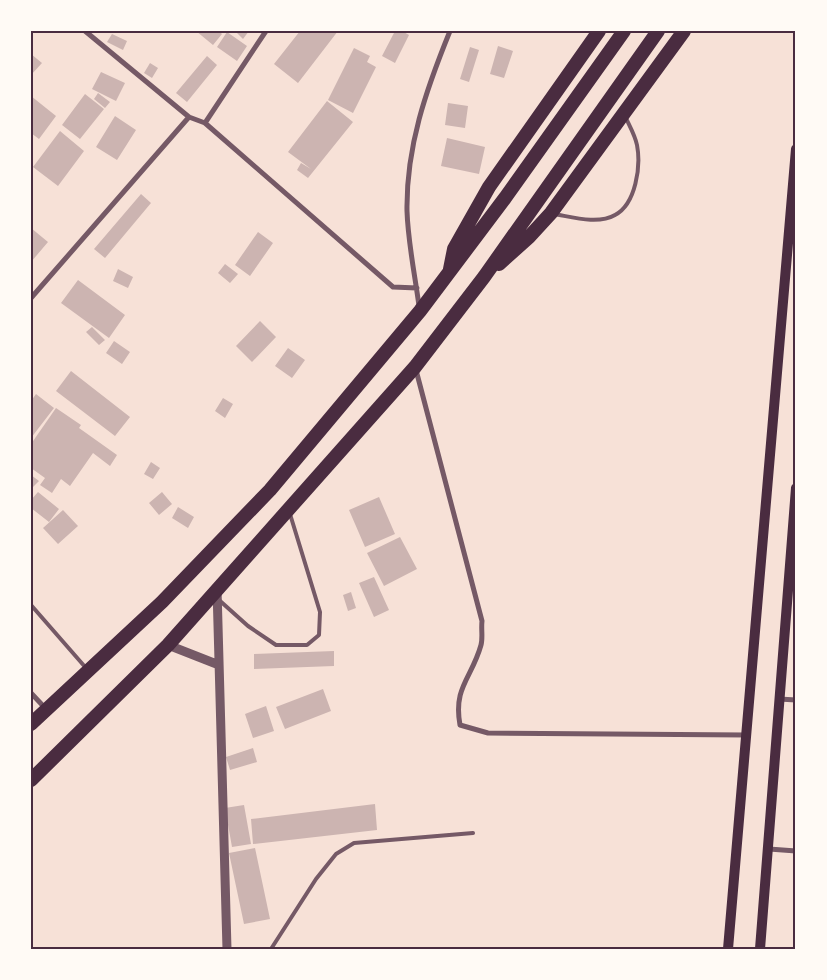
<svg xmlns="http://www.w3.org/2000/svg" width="827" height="980" viewBox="0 0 827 980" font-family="'Work Sans',sans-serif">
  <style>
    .building { fill: #ccb4b1 }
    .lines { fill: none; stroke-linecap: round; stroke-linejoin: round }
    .service { stroke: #755966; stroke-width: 4 }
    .minor { stroke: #755966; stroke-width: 5 }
    .tertiary { stroke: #755966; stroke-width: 9 }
    .secondary { stroke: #4a2c40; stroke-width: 10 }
    .trunk { stroke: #4a2c40; stroke-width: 14 }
    .neatline { fill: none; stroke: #4a2c40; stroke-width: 2 }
  </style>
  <rect width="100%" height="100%" fill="#f7e1d7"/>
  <path class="building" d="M 196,31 L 219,31 L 222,34 L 213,45 Z
    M 235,31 L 249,31 L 243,39 Z
    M 300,31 L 338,31 L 298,83 L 274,64 Z
    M 395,31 L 402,31 L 409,35 L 395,63 L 382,56 Z
    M 227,32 L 247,46 L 237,61 L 217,47 Z
    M 112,34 L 127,41 L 123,50 L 107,42 Z
    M 498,46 L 513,51 L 504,78 L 490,74 Z
    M 470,47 L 479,50 L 469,82 L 460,79 Z
    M 354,48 L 370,56 L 367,62 L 376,67 L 353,113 L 328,100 Z
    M 31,54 L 42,63 L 31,75 Z
    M 207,56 L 217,65 L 187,102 L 176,93 Z
    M 150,63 L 158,68 L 152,78 L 144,73 Z
    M 101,72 L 125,83 L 116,101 L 92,89 Z
    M 98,93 L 110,102 L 105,108 L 94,99 Z
    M 85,94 L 104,109 L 80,139 L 62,125 Z
    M 31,96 L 56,116 L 39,139 L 31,133 Z
    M 327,101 L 353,122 L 308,178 L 297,170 L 301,163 L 311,169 L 288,152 Z
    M 448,103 L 468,106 L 465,128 L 445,125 Z
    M 115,116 L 136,130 L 117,160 L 96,147 Z
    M 60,131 L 84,151 L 58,186 L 33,167 Z
    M 447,138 L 485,147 L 479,174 L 441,166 Z
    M 141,194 L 151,203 L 105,258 L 94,249 Z
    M 31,228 L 48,242 L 31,262 Z
    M 258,232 L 273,243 L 250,276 L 235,265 Z
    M 225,264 L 238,274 L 230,283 L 218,273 Z
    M 118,269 L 133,277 L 128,288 L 113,281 Z
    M 78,280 L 125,315 L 109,338 L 61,303 Z
    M 260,321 L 276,337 L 252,362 L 236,346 Z
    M 92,327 L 105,340 L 99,345 L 86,332 Z
    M 114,341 L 130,352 L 122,364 L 106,353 Z
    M 288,348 L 305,360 L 292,378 L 275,366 Z
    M 71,371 L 130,417 L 115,436 L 56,391 Z
    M 36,394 L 54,408 L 31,438 L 31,401 Z
    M 223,398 L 233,404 L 225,418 L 215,411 Z
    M 56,408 L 81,425 L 79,428 L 117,455 L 110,466 L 93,453 L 70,486 L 61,479 L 52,493 L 40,485 L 45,478 L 31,468 L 31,444 Z
    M 151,462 L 160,468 L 153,479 L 144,474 Z
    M 31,475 L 39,481 L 31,489 Z
    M 38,492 L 59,509 L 49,522 L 31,508 L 31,500 Z
    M 162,492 L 172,504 L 159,515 L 149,503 Z
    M 379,497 L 395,534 L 365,547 L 349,510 Z
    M 178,507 L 194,517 L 188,528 L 172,518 Z
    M 63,510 L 78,526 L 58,544 L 43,528 Z
    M 400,537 L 417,569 L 384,586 L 367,553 Z
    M 374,577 L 389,610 L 374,617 L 359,583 Z
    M 351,592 L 356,608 L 348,611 L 343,595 Z
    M 334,651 L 334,666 L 254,669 L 254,654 Z
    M 323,689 L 331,711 L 285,729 L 276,707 Z
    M 266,706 L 274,731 L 253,738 L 245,714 Z
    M 253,748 L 257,762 L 230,770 L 226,757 Z
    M 375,804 L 377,830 L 253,844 L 251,819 Z
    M 244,805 L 251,844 L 232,847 L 225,808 Z
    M 255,848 L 270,919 L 244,924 L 229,853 Z"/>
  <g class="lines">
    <path class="service" d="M 554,214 C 572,217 598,225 615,215 C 636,204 641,166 637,145 C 635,135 629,125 625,116
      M 219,600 L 248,626 L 276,645 L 307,645 L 319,635 L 320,612 L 290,514
      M 31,605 L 86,668
      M 271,949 L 316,879 L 336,854 L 354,843 L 473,833"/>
    <path class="minor" d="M 85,31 L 189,117 L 205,123 L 393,287 L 417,288
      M 205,123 L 266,31
      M 31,298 L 189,117
      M 419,306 C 415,275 408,243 407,211 C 406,147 426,90 450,31
      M 416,370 L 482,621 C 481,629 483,638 481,645 C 472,678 453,687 460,725 L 488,733 L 746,735
      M 31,693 L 46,709
      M 779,699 L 796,700
      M 769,849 L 796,851"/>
    <path class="tertiary" d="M 217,589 L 227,949
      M 168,645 L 219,665"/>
    <path class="secondary" d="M 728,949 L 796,149
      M 760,949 L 796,488"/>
    <path class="trunk" d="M 499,264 L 529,237 L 551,213 L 684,31
      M 450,269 L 454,249 L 489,187 L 599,31
      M 31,724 L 162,602 L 270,490 L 420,311 L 505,198 L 624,31
      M 31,780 L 168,645 L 415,367 L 484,277 L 658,31"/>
  </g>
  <rect width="827" height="980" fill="none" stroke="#fffaf5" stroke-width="65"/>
  <rect x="32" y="32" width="762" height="916" class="neatline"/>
</svg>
